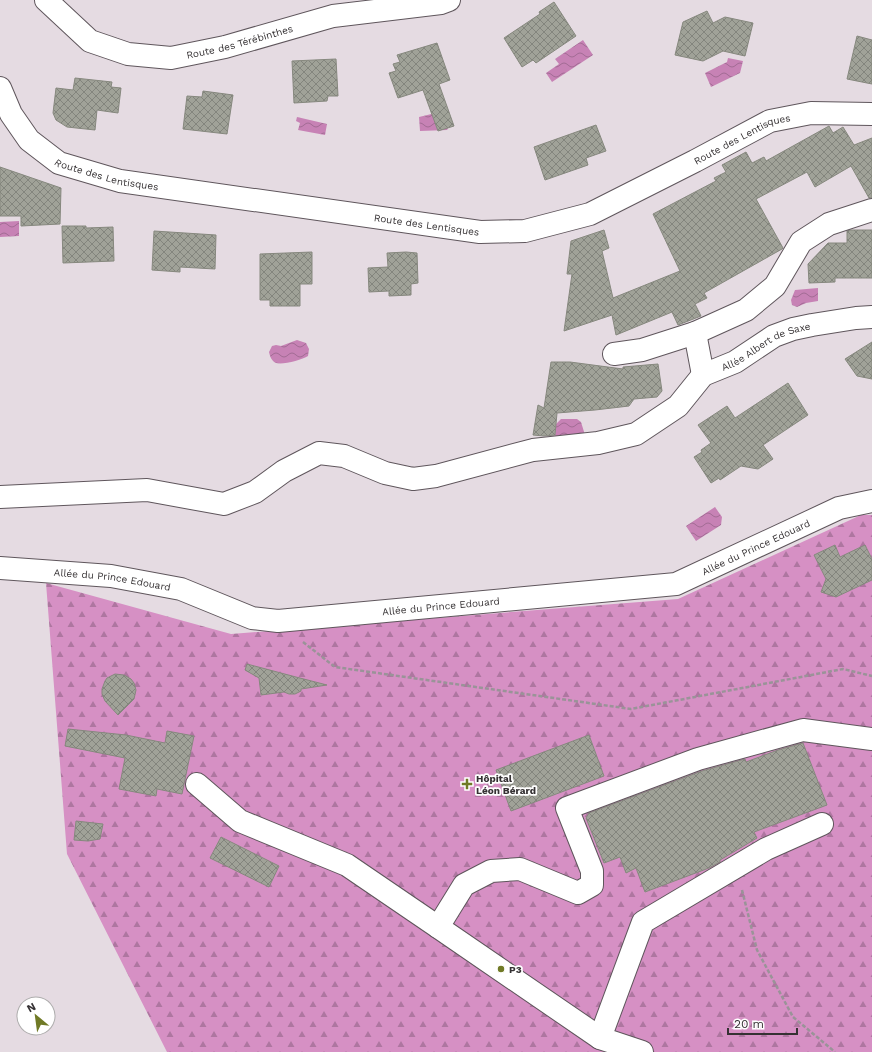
<svg xmlns="http://www.w3.org/2000/svg" width="872" height="1052" viewBox="0 0 872 1052" font-family="'Work Sans',sans-serif">
  <style>
    .forest { fill: url(#forest-firs) }
    .water { fill: url(#water-waves) }
    .building { fill: url(#building-cross-hatch); stroke: #86887e }
    .lines { fill: none; stroke-linecap: round; stroke-linejoin: round }
    .minor-casing { stroke: #5f565c; stroke-width: 24 }
    .path { stroke: #9a9398; stroke-width: 2.5; stroke-dasharray: 4 2; stroke-linecap: butt }
    .minor { stroke: #fff; stroke-width: 22 }
    .poi-dot { fill: #707a26; stroke: #fff; stroke-width: 1.5 }
    .labels { text-anchor: middle; stroke-width: 3.5; stroke-linejoin: round; paint-order: stroke }
    .street-label { font-size: 10px; fill: #353133; stroke: #fff }
    .poi-label { font-size: 10px; font-weight: bold; fill: #353133; stroke: #fff; text-anchor: start }
  </style>
  <defs>
    <pattern id="forest-firs" width="22" height="20" patternUnits="userSpaceOnUse"><rect width="22" height="20" fill="#d690c4"/><path d="M5 1l3.5 6h-7zM16 11l3.5 6h-7z" fill="#ae76a0"/></pattern>
    <pattern id="water-waves" width="16" height="10" patternUnits="userSpaceOnUse"><rect width="16" height="10" fill="#c782b5"/><path d="M0 5q4-4 8 0t8 0" fill="none" stroke="#a26b94"/></pattern>
    <pattern id="building-cross-hatch" width="8" height="8" patternUnits="userSpaceOnUse"><rect width="8" height="8" fill="#a0a298"/><path d="M0 0l8 8M0 8l8-8" fill="none" stroke="#83857d"/></pattern>
  </defs>
  <rect width="100%" height="100%" fill="#e5dbe2"/>
  <path class="forest" d="M 861,515 L 872,515 L 872,1052 L 167,1052 L 67,854 L 46,583 L 231,634 L 678,599 Z"/>
  <path class="water" d="M 583,40 L 593,55 L 552,82 L 546,73 L 559,64 L 555,59 Z
    M 728,58 L 743,61 L 740,73 L 711,87 L 705,73 L 727,62 Z
    M 448,110 L 450,125 L 447,130 L 420,131 L 419,117 Z
    M 297,117 L 327,124 L 325,135 L 298,130 L 300,123 L 296,121 Z
    M 19,221 L 19,236 L 0,237 L 0,222 Z
    M 818,288 L 818,301 L 806,303 L 797,307 L 792,305 L 791,300 L 795,290 Z
    M 297,340 L 306,343 L 309,349 L 308,356 C 302,360 283,365 276,363 C 272,361 270,357 269,352 L 272,346 L 276,345 L 281,346 Z
    M 561,419 L 577,419 L 581,422 L 585,435 L 555,436 L 556,424 Z
    M 715,507 L 722,517 L 721,525 L 696,541 L 686,526 Z"/>
  <path class="building" d="M 554,2 L 576,36 L 536,63 L 533,60 L 522,67 L 504,38 L 540,14 L 539,12 Z
    M 707,11 L 713,23 L 725,17 L 753,23 L 745,56 L 723,51 L 703,61 L 675,55 L 683,22 Z
    M 857,36 L 872,40 L 872,84 L 847,79 Z
    M 437,43 L 450,80 L 439,84 L 454,126 L 438,131 L 423,90 L 398,98 L 389,73 L 396,71 L 393,64 L 400,62 L 397,55 Z
    M 336,59 L 338,96 L 328,96 L 327,101 L 294,103 L 292,61 Z
    M 75,78 L 112,82 L 111,87 L 121,88 L 118,113 L 97,110 L 95,130 L 67,127 L 56,120 L 53,113 L 56,88 L 73,90 Z
    M 203,91 L 233,95 L 227,134 L 183,129 L 187,96 L 202,97 Z
    M 596,125 L 606,151 L 586,158 L 588,165 L 545,180 L 534,147 Z
    M 829,126 L 833,133 L 843,127 L 854,145 L 872,138 L 872,198 L 869,198 L 851,166 L 815,187 L 807,172 L 756,199 L 783,248 L 782,249 L 704,293 L 707,298 L 695,304 L 701,316 L 678,325 L 672,312 L 616,335 L 612,315 L 564,331 L 572,274 L 567,274 L 571,241 L 604,230 L 609,248 L 602,251 L 613,298 L 680,271 L 653,214 L 716,181 L 714,178 L 726,172 L 722,165 L 746,152 L 752,163 L 764,157 L 766,161 Z
    M 0,167 L 61,188 L 60,224 L 21,226 L 21,216 L 0,216 Z
    M 62,226 L 86,226 L 86,228 L 113,227 L 114,261 L 63,263 Z
    M 850,230 L 872,230 L 872,278 L 835,278 L 835,282 L 809,283 L 808,264 L 828,243 L 847,243 L 847,231 Z
    M 154,231 L 216,235 L 215,269 L 180,267 L 180,272 L 152,270 Z
    M 312,252 L 312,284 L 300,284 L 300,306 L 270,306 L 270,300 L 260,300 L 260,254 Z
    M 406,252 L 417,253 L 418,283 L 411,284 L 411,295 L 389,296 L 389,291 L 369,292 L 368,268 L 388,267 L 387,253 Z
    M 872,342 L 872,379 L 857,376 L 845,359 Z
    M 551,362 L 570,362 L 623,369 L 623,367 L 658,364 L 662,391 L 657,397 L 634,399 L 629,406 L 595,410 L 557,413 L 555,435 L 544,436 L 533,435 L 538,405 L 544,408 Z
    M 788,383 L 808,415 L 763,445 L 773,459 L 758,469 L 741,466 L 720,480 L 719,478 L 711,483 L 694,457 L 702,452 L 701,450 L 711,443 L 698,425 L 727,406 L 735,418 Z
    M 835,545 L 840,557 L 865,545 L 872,559 L 872,580 L 836,597 L 821,592 L 826,579 L 814,555 Z
    M 247,664 L 296,677 L 327,685 L 301,689 L 301,691 L 295,694 L 289,694 L 284,692 L 261,695 L 259,678 L 245,670 Z
    M 115,674 L 124,675 L 131,679 L 134,683 L 136,690 L 134,699 L 118,715 L 105,701 L 102,694 L 102,689 L 105,681 L 107,678 Z
    M 68,729 L 126,735 L 165,743 L 167,731 L 194,736 L 182,794 L 157,789 L 156,796 L 119,789 L 125,758 L 65,746 Z
    M 589,735 L 604,776 L 511,811 L 496,770 Z
    M 803,743 L 827,805 L 754,832 L 757,838 L 720,860 L 720,862 L 709,868 L 645,892 L 636,868 L 626,873 L 620,857 L 604,863 L 586,818 L 589,813 L 702,771 L 745,759 L 746,762 L 778,750 Z
    M 76,821 L 103,824 L 100,839 L 88,841 L 74,840 Z
    M 221,837 L 279,866 L 269,887 L 210,858 Z"/>
  <g class="lines">
    <g class="minor-casing">
      <g id="minor">
        <path id="s1" d="M 46,0 L 90,41 L 128,54 L 171,58 L 225,47 L 333,16 L 441,3 L 449,0"/>
        <path id="s2" d="M 0,88 L 11,114 L 29,140 L 59,163 L 120,181 L 480,232 L 525,231 L 590,214 L 695,161 L 770,121 L 811,113 L 872,114"/>
        <path d="M 695,333 L 703,375"/>
        <path d="M 614,354 L 642,350 L 695,333 L 746,310 L 775,286 L 801,242 L 829,224 L 872,210"/>
        <path id="s3" d="M 0,497 L 147,490 L 224,504 L 255,492 L 284,471 L 319,453 L 344,456 L 385,473 L 413,479 L 436,476 L 533,450 L 598,443 L 636,434 L 678,406 L 703,375 L 735,362 L 774,336 L 793,329 L 812,325 L 856,318 L 872,317"/>
        <path id="s4" d="M 0,568 L 111,576 L 181,589 L 252,618 L 278,621 L 676,584 L 839,508 L 872,501"/>
        <path d="M 197,784 L 240,821 L 347,865 L 438,927"/>
        <path d="M 600,1038 L 643,922 L 766,849 L 822,824"/>
        <path d="M 642,1052 L 600,1038 L 438,927 L 464,885 L 491,871 L 520,869 L 578,893 L 592,885 L 592,871 L 567,808 L 698,759 L 803,730 L 872,739"/>
      </g>
    </g>
    <path class="path" d="M 303,642 L 335,667 L 631,709 L 843,669 L 872,676
      M 742,890 L 757,950 L 793,1017 L 835,1052"/>
    <use href="#minor" class="minor"/>
  </g>
  <g class="poi-dot">
    <path d="M465 778h4v4h4v4h-4v4h-4v-4h-4v-4h4z"/>
    <circle cx="501" cy="969" r="4"/>
  </g>
  <g class="labels">
    <g class="street-label">
      <text dy="4" stroke="none"><textPath href="#s1" startOffset="214">Route des Térébinthes</textPath></text>
      <text dy="4" stroke="none"><textPath href="#s2" startOffset="807">Route des Lentisques</textPath></text>
      <text dy="4" stroke="none"><textPath href="#s2" startOffset="147">Route des Lentisques</textPath></text>
      <text dy="4" stroke="none"><textPath href="#s2" startOffset="471">Route des Lentisques</textPath></text>
      <text dy="4" stroke="none"><textPath href="#s3" startOffset="820">Allée Albert de Saxe</textPath></text>
      <text dy="4" stroke="none"><textPath href="#s4" startOffset="773">Allée du Prince Edouard</textPath></text>
      <text dy="4" stroke="none"><textPath href="#s4" startOffset="113">Allée du Prince Edouard</textPath></text>
      <text dy="4" stroke="none"><textPath href="#s4" startOffset="449">Allée du Prince Edouard</textPath></text>
    </g>
    <g class="poi-label">
      <text x="476" y="782">Hôpital<tspan x="476" dy="12">Léon Bérard</tspan></text>
      <text x="509" y="973">P3</text>
    </g>
  </g>
  <g transform="translate(36 1016) rotate(331)"><circle r="19" fill="#ffffff" stroke="#aeadad"/>
  <path d="M0-3L7 15L0 10L-7 15Z" fill="#707a26"/>
  <text y="-6" font-size="11" font-weight="bold" text-anchor="middle" fill="#353133">N</text>
  </g>
  <path d="M728 1028v6h69v-6" fill="none" stroke="#353133" stroke-width="2"/>
  <text x="734" y="1028" font-size="12" fill="#353133" stroke="#ffffff" stroke-width="3" paint-order="stroke">20 m</text>
</svg>
